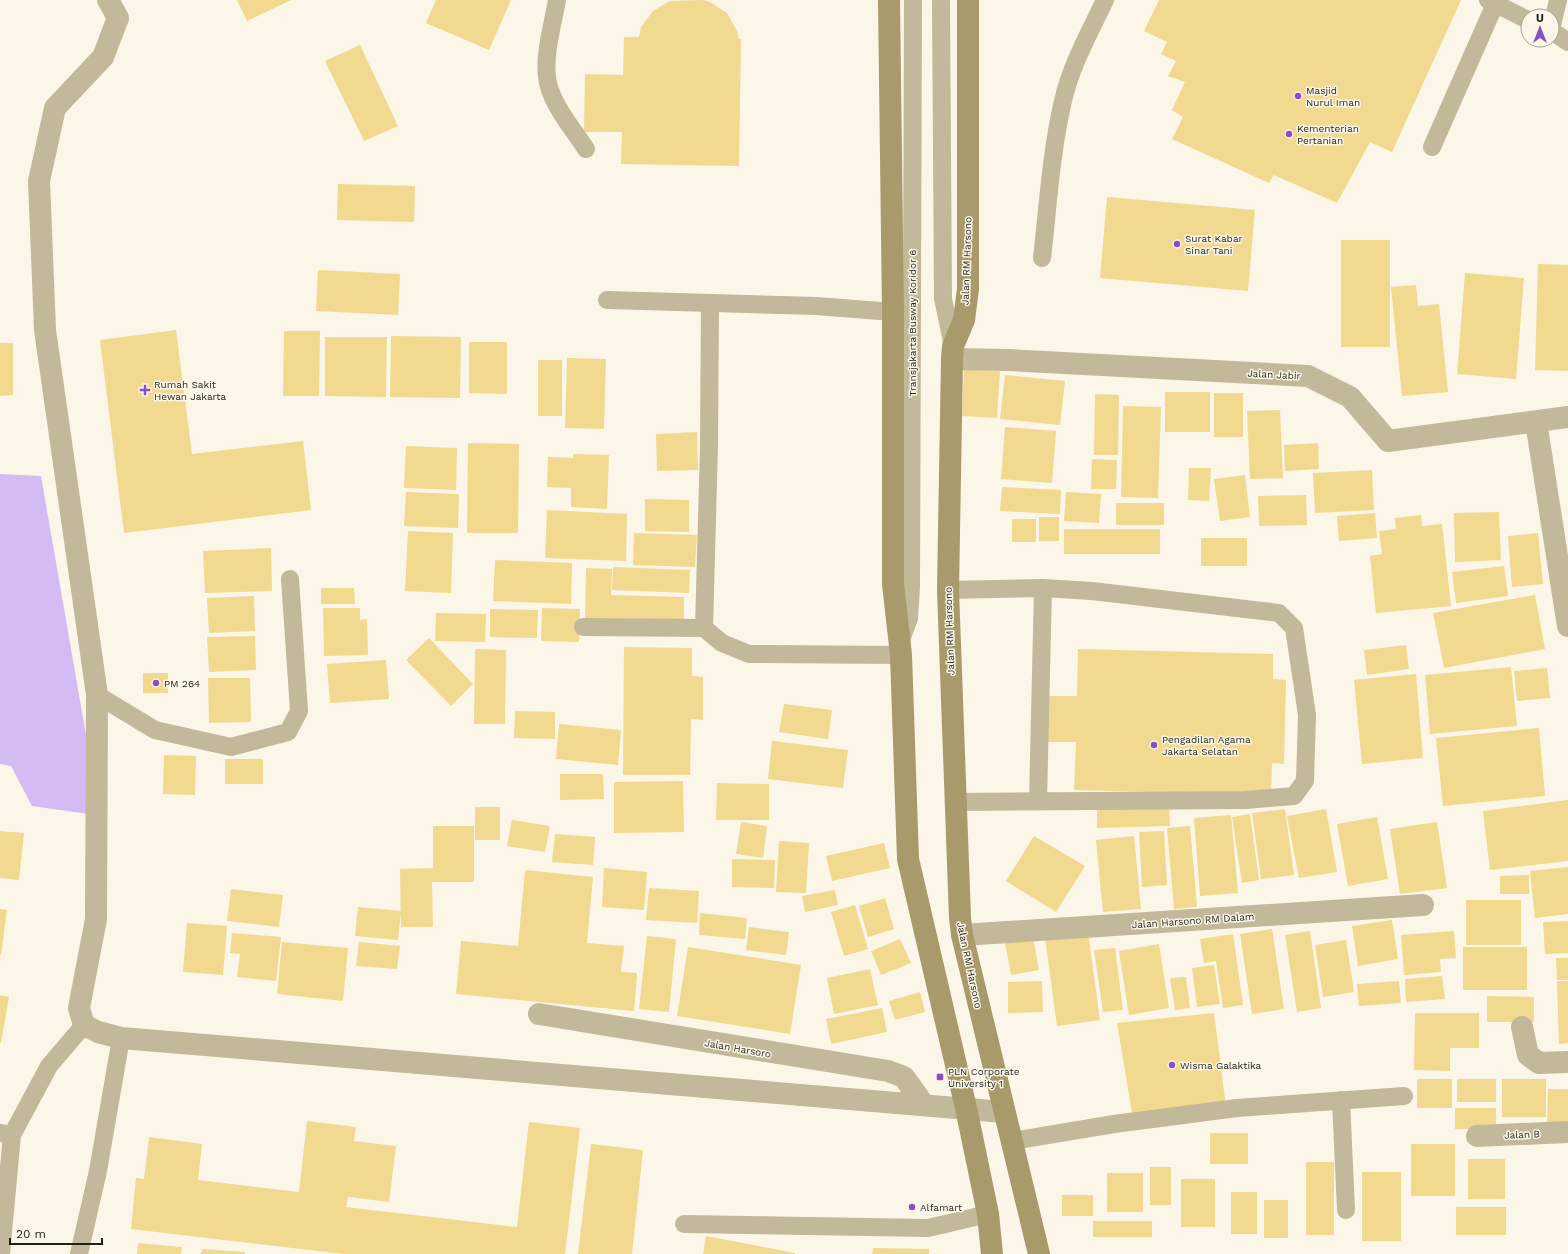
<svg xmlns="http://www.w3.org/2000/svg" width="1568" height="1254" viewBox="0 0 1568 1254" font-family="'Work Sans',sans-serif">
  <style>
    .green { fill: #d3bcf3 }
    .building { fill: #f1d990 }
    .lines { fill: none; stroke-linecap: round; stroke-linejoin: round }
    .service { stroke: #c2b89a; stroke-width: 18 }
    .minor { stroke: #c2b89a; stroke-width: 22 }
    .secondary { stroke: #a99a6b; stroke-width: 22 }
    .poi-dot { fill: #884fc5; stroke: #fbf6e7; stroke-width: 1.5 }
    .labels { text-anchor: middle; stroke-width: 3; stroke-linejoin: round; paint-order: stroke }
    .poi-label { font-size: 10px; fill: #211f1a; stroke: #fbf6e7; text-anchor: start }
    .street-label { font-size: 10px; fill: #211f1a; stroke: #fbf6e7 }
  </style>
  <rect width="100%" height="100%" fill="#fbf6e7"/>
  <path class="green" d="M 0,474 L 41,476 L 86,735 L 96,815 L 32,806 L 11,766 L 0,764 Z"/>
  <path class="building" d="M 237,0 L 291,0 L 247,21 Z
    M 436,0 L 511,0 L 489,50 L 426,23 Z
    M 703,0 L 710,2 L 727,13 L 737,31 L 739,39 L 741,39 L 739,166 L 621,164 L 622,132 L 584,132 L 585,74 L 623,75 L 624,37 L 639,37 L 641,27 L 653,11 L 670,1 Z
    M 1159,0 L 1461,0 L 1392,152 L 1370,142 L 1337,203 L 1274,175 L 1269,183 L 1172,139 L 1183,117 L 1172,110 L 1185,82 L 1168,76 L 1176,61 L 1161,54 L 1167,42 L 1144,31 Z
    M 360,45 L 398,126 L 364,141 L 325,61 Z
    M 338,184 L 415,186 L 414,222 L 337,220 Z
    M 1107,197 L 1255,210 L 1248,291 L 1100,278 Z
    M 1341,240 L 1390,240 L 1390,347 L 1341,347 Z
    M 1538,264 L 1568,265 L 1568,371 L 1535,370 Z
    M 318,270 L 400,274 L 398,315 L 316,311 Z
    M 1465,273 L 1524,278 L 1516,379 L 1457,374 Z
    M 1416,285 L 1418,306 L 1439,304 L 1448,392 L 1402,396 L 1391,287 Z
    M 176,330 L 192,454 L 303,441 L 311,510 L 124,533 L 100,340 Z
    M 284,331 L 320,331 L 319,396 L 283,396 Z
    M 391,336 L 461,337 L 460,398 L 390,397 Z
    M 325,337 L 387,337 L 386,397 L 325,396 Z
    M 469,342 L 507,342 L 507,394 L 469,393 Z
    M 0,343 L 13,343 L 13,395 L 0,396 Z
    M 567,358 L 606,359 L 604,429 L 565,428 Z
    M 538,360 L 562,360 L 562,416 L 538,416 Z
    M 964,369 L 1000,371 L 997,418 L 962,416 Z
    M 1005,375 L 1065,381 L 1060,425 L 1000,419 Z
    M 1165,392 L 1210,392 L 1210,432 L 1165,432 Z
    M 1214,393 L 1243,393 L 1243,437 L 1214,437 Z
    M 1095,394 L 1119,395 L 1118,455 L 1094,455 Z
    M 1123,406 L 1161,407 L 1158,498 L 1121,497 Z
    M 1280,410 L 1283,478 L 1250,479 L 1247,411 Z
    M 1005,427 L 1056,431 L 1052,483 L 1001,479 Z
    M 697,432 L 698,470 L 657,471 L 656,434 Z
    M 468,443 L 519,444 L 518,533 L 467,533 Z
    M 1318,443 L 1319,469 L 1285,471 L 1284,445 Z
    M 406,446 L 457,448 L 456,490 L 404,488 Z
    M 573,454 L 609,455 L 607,509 L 571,507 L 571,488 L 547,487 L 548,457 L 573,458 Z
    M 1092,459 L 1117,460 L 1116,489 L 1091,489 Z
    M 1189,468 L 1211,468 L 1209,501 L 1188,500 Z
    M 1372,470 L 1374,510 L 1315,513 L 1313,473 Z
    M 1245,475 L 1250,517 L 1220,521 L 1214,479 Z
    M 1002,487 L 1061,490 L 1060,514 L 1000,511 Z
    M 406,492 L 459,494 L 458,528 L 404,526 Z
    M 1066,492 L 1101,494 L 1099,523 L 1064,521 Z
    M 1306,495 L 1307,525 L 1259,526 L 1258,496 Z
    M 645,499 L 689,500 L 689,532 L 645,531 Z
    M 1116,503 L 1164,503 L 1164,525 L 1116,525 Z
    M 547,510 L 627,514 L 626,561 L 545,558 Z
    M 1499,512 L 1501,560 L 1455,562 L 1454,513 Z
    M 1375,513 L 1377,538 L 1339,541 L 1337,516 Z
    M 1421,515 L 1422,526 L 1442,524 L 1451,606 L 1376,613 L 1370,556 L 1382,554 L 1379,531 L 1396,529 L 1395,518 Z
    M 1039,517 L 1059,517 L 1059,541 L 1039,541 Z
    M 1012,519 L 1036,519 L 1036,542 L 1012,542 Z
    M 1064,529 L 1160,529 L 1160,554 L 1064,554 Z
    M 408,531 L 453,533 L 451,593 L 405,591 Z
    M 634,533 L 697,535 L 695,567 L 633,565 Z
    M 1538,533 L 1543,584 L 1512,587 L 1508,536 Z
    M 1201,538 L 1247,538 L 1247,566 L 1201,566 Z
    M 271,548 L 272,591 L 205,593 L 203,551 Z
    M 495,560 L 572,563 L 571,604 L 493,601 Z
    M 1504,566 L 1508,596 L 1456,603 L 1452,572 Z
    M 613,567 L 690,570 L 689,593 L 612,590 Z
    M 586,568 L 612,569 L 611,595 L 684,597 L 684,624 L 585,622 Z
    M 321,588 L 354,588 L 355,604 L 321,604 Z
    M 1535,595 L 1545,649 L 1444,668 L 1433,613 Z
    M 254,596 L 255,631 L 209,633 L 207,598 Z
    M 323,608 L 360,608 L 360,620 L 367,619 L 368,655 L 324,656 Z
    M 542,608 L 580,609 L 579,642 L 541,641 Z
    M 490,609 L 538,610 L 537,638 L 490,637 Z
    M 436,613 L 486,614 L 485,642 L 435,641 Z
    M 255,636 L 256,670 L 209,672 L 207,637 Z
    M 429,638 L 473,684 L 451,706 L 406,660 Z
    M 1406,645 L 1409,669 L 1367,675 L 1364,650 Z
    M 624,647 L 692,648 L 692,676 L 703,677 L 703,720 L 691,719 L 690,775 L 623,775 Z
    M 475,649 L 506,650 L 505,724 L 474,724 Z
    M 1078,649 L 1273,654 L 1273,679 L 1286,680 L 1284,764 L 1272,763 L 1271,795 L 1074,790 L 1076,742 L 1045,742 L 1046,696 L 1077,696 Z
    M 386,660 L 389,699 L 330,703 L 327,664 Z
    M 1511,667 L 1517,726 L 1430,734 L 1425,675 Z
    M 1547,668 L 1550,698 L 1517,701 L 1514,671 Z
    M 143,673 L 168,673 L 168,693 L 143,693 Z
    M 1416,674 L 1423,758 L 1362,764 L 1354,680 Z
    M 208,678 L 250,678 L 251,722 L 209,723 Z
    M 784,704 L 832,710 L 828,739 L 779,732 Z
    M 515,711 L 555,712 L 555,739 L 514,738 Z
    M 559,724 L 621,730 L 618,765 L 556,759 Z
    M 1539,728 L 1545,796 L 1443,806 L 1436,738 Z
    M 772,741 L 848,750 L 843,788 L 768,779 Z
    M 164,755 L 196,756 L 195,795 L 163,794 Z
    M 225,759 L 263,759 L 263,784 L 225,784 Z
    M 560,774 L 603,774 L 604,799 L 560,800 Z
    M 683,781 L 684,832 L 614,833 L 614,782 Z
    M 717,783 L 769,784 L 769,820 L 716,820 Z
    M 1568,800 L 1568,861 L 1490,870 L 1483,811 Z
    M 475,807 L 500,807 L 500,840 L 475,840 Z
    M 1169,807 L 1170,826 L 1097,828 L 1097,810 Z
    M 1285,809 L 1294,875 L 1261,879 L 1252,813 Z
    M 1326,809 L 1337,872 L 1299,878 L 1287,816 Z
    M 1250,814 L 1259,880 L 1242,883 L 1232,817 Z
    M 1231,815 L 1238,893 L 1200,896 L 1194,818 Z
    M 1377,817 L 1388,879 L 1348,886 L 1337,824 Z
    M 512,820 L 550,826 L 545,852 L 507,846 Z
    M 741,822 L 767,826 L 763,858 L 736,854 Z
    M 1437,822 L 1447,888 L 1400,894 L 1390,829 Z
    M 433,826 L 474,826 L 474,882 L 432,882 L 433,927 L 401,927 L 400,869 L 433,868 Z
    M 1190,826 L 1197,907 L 1174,909 L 1167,828 Z
    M 0,831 L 24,833 L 19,880 L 0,878 Z
    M 1164,831 L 1167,885 L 1142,887 L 1139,832 Z
    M 555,834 L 595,837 L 593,865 L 552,862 Z
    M 1034,836 L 1085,866 L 1056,912 L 1006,881 Z
    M 1134,836 L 1141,909 L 1103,912 L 1096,840 Z
    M 779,841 L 809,843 L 806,893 L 776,892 Z
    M 884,843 L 890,868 L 832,881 L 826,856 Z
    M 732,859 L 775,860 L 774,888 L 732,887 Z
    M 1568,867 L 1568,914 L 1535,918 L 1530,871 Z
    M 604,868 L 647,872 L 644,910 L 602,907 Z
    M 525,870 L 593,877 L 587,943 L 624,946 L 621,972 L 637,973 L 634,1011 L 456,994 L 461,941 L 518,946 Z
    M 1529,875 L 1529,894 L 1500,894 L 1500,876 Z
    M 649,888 L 699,891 L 697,923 L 646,920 Z
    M 231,889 L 283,895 L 279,927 L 227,921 Z
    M 835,890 L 838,905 L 805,912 L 802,896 Z
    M 885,898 L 894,929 L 868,937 L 859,906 Z
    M 1466,900 L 1521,900 L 1521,945 L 1466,945 Z
    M 855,905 L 868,949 L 844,956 L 831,912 Z
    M 358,907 L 401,911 L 398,940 L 355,936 Z
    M 0,909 L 7,910 L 1,955 L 0,955 Z
    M 700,913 L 747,918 L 745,939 L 699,935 Z
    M 1392,920 L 1398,959 L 1358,966 L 1352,926 Z
    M 1568,921 L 1568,953 L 1545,954 L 1543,922 Z
    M 187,923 L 227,926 L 223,975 L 183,972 Z
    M 749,927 L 789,932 L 786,955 L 746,950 Z
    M 1272,929 L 1284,1009 L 1252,1014 L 1240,934 Z
    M 1310,931 L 1321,1008 L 1297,1012 L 1285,935 Z
    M 1454,931 L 1456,958 L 1440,959 L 1441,972 L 1404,975 L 1401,935 Z
    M 1088,932 L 1100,1020 L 1057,1026 L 1045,938 Z
    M 232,933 L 281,937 L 276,981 L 237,977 L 240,954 L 230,953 Z
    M 1233,934 L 1243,1005 L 1223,1008 L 1216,961 L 1204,963 L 1200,939 Z
    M 647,936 L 676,939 L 669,1012 L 639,1009 Z
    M 1033,938 L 1039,970 L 1011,975 L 1005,942 Z
    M 900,939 L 911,963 L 881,975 L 871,951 Z
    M 1346,940 L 1354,992 L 1323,997 L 1315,945 Z
    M 282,942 L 348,948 L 343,1001 L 277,994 Z
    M 359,942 L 400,946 L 397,969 L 356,966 Z
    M 1159,944 L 1169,1008 L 1129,1015 L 1119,951 Z
    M 688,947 L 801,965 L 790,1034 L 677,1016 Z
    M 1463,947 L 1527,947 L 1527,990 L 1463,990 Z
    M 1115,948 L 1123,1010 L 1103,1012 L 1094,950 Z
    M 1556,958 L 1568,958 L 1568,980 L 1557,980 Z
    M 1214,965 L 1220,1004 L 1197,1007 L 1192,968 Z
    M 870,969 L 878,1005 L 834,1014 L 827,978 Z
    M 1442,976 L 1445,999 L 1406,1002 L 1405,979 Z
    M 1186,977 L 1190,1008 L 1175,1010 L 1170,978 Z
    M 1042,981 L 1043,1012 L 1008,1013 L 1008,982 Z
    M 1399,981 L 1401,1003 L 1359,1006 L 1357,984 Z
    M 1557,981 L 1568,981 L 1568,1043 L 1559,1044 Z
    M 920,992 L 925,1012 L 895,1020 L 889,1001 Z
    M 0,995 L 9,997 L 1,1043 L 0,1043 Z
    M 1487,996 L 1534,997 L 1534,1022 L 1487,1022 Z
    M 882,1008 L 887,1032 L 831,1044 L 826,1019 Z
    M 1214,1013 L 1226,1107 L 1133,1119 L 1117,1023 Z
    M 1415,1013 L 1479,1013 L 1479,1048 L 1450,1048 L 1450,1071 L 1414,1070 Z
    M 1417,1079 L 1452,1079 L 1452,1108 L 1417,1108 Z
    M 1457,1079 L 1496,1079 L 1496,1102 L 1457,1102 Z
    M 1502,1079 L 1546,1079 L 1546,1117 L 1502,1117 Z
    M 1548,1089 L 1568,1089 L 1568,1128 L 1547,1127 Z
    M 1455,1108 L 1496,1108 L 1496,1129 L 1455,1129 Z
    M 307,1121 L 356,1127 L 354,1141 L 396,1146 L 389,1202 L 348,1197 L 346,1207 L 517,1227 L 529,1122 L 580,1128 L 565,1254 L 343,1254 L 131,1229 L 136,1178 L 144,1179 L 149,1137 L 202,1144 L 198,1180 L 299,1192 Z
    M 1210,1133 L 1248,1133 L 1248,1164 L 1210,1164 Z
    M 591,1144 L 643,1150 L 632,1254 L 578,1254 Z
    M 1411,1144 L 1455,1144 L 1455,1196 L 1411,1196 Z
    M 1468,1159 L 1505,1159 L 1505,1199 L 1468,1199 Z
    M 1306,1162 L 1334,1162 L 1334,1235 L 1306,1235 Z
    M 1150,1167 L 1171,1167 L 1171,1205 L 1150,1205 Z
    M 1362,1172 L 1401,1172 L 1401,1241 L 1362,1241 Z
    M 1107,1173 L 1143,1173 L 1143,1212 L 1107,1212 Z
    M 1181,1179 L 1215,1179 L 1215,1227 L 1181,1227 Z
    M 1231,1192 L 1257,1192 L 1257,1234 L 1231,1234 Z
    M 1062,1195 L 1093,1195 L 1093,1216 L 1062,1216 Z
    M 1264,1200 L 1288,1200 L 1288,1238 L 1264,1238 Z
    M 1456,1207 L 1506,1207 L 1506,1235 L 1456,1235 Z
    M 1093,1221 L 1152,1221 L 1152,1237 L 1093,1237 Z
    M 706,1236 L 795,1253 L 795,1254 L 703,1254 Z
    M 138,1243 L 182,1247 L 181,1254 L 137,1254 Z
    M 873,1248 L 929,1249 L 929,1254 L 872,1254 Z
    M 202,1249 L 245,1252 L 245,1254 L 201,1254 Z"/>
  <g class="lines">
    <path class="service" d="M 557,0 C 553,23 544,54 547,77 C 549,101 573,129 586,149
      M 941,0 L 943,299 L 953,346
      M 1488,0 L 1528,20
      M 1552,25 L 1558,0
      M 1552,31 L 1568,42
      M 1432,147 L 1495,4
      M 1042,258 C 1048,206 1051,152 1063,101 C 1071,65 1090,32 1105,0
      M 607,300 L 816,306 L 893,312
      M 710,303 L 709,446 L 704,628 L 722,643 L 749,654 L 901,655
      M 948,590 L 1043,588 L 1092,591 L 1279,613 L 1294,628 L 1307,715 L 1305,781 L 1294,796 L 1246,800 L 955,802
      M 583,627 L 704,628
      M 900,643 L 909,618 L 911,587 L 913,0
      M 97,695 L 155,730 L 231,747 L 288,732 L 299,711 L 290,579
      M 1038,801 L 1043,588
      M 1341,1100 L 1346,1210
      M 0,1133 L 12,1135 L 49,1066 L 84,1025
      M 1012,1141 L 1114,1124 L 1237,1108 L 1404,1096
      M 684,1224 L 928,1228 L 988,1214
      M 1,1254 L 12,1135
      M 79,1254 L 98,1171 L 121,1038"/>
    <path class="minor" d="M 108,0 L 118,18 L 103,57 L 55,108 L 39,181 L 45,330 L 97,695 L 96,919 L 79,1008 L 84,1025 L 98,1032 L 121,1038 L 1004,1112
      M 952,359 L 1008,360 L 1308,376 L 1350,397 L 1388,441 L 1568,417
      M 1536,422 L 1568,626
      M 962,935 L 1423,905
      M 539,1014 L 888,1071 L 904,1077 L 924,1105
      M 1522,1027 L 1528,1055 L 1539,1063 L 1568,1062
      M 1477,1136 L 1568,1132"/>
    <path class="secondary" d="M 889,0 L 893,312 L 893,584 L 901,655 L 908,859 L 966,1108 L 988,1214 L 992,1254
      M 968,0 L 968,289 L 964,320 L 953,346 L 952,359 L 948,590 L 960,918 L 962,935 L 1039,1254"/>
  </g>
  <g class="poi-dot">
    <circle cx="1298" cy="96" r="4"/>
    <circle cx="1289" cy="134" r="4"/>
    <circle cx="1177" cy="244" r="4"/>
    <path d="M143 384h4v4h4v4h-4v4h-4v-4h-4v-4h4z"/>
    <circle cx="156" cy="683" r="4"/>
    <circle cx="1154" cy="745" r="4"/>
    <circle cx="1172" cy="1065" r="4"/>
    <rect x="936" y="1073" width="8" height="8" rx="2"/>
    <circle cx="912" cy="1207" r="4"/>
  </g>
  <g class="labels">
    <g class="poi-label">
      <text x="1306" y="94">Masjid<tspan x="1306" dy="12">Nurul Iman</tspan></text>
      <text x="1297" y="132">Kementerian<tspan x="1297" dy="12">Pertanian</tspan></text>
      <text x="1185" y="242">Surat Kabar<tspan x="1185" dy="12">Sinar Tani</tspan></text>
      <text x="154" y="388">Rumah Sakit<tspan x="154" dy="12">Hewan Jakarta</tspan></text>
      <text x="164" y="687">PM 264</text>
      <text x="1162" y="743">Pengadilan Agama<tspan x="1162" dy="12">Jakarta Selatan</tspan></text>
      <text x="1180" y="1069">Wisma Galaktika</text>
      <text x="948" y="1075">PLN Corporate<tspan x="948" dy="12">University 1</tspan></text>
      <text x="920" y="1211">Alfamart</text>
    </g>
    <g class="street-label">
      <text transform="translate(966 261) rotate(-88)" y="4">Jalan RM Harsono</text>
      <text transform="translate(912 323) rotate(-90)" y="4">Transjakarta Busway Koridor 6</text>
      <text transform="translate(1274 374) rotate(3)" y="4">Jalan Jabir</text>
      <text transform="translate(949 631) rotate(-92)" y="4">Jalan RM Harsono</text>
      <text transform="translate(1193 920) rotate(-4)" y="4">Jalan Harsono RM Dalam</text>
      <text transform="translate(970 965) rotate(78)" y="4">Jalan RM Harsono</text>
      <text transform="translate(738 1048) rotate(10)" y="4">Jalan Harsoro</text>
      <text transform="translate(1522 1134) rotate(-2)" y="4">Jalan B</text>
    </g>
  </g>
  <g transform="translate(1540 28)"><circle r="19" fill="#fbf6e7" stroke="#a4a095"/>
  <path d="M0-3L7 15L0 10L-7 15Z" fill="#884fc5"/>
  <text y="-6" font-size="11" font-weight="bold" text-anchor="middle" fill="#211f1a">U</text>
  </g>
  <path d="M10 1238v6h92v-6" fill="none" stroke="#211f1a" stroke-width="2"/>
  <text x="16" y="1238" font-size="12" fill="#211f1a" stroke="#fbf6e7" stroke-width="3" paint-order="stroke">20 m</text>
</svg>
